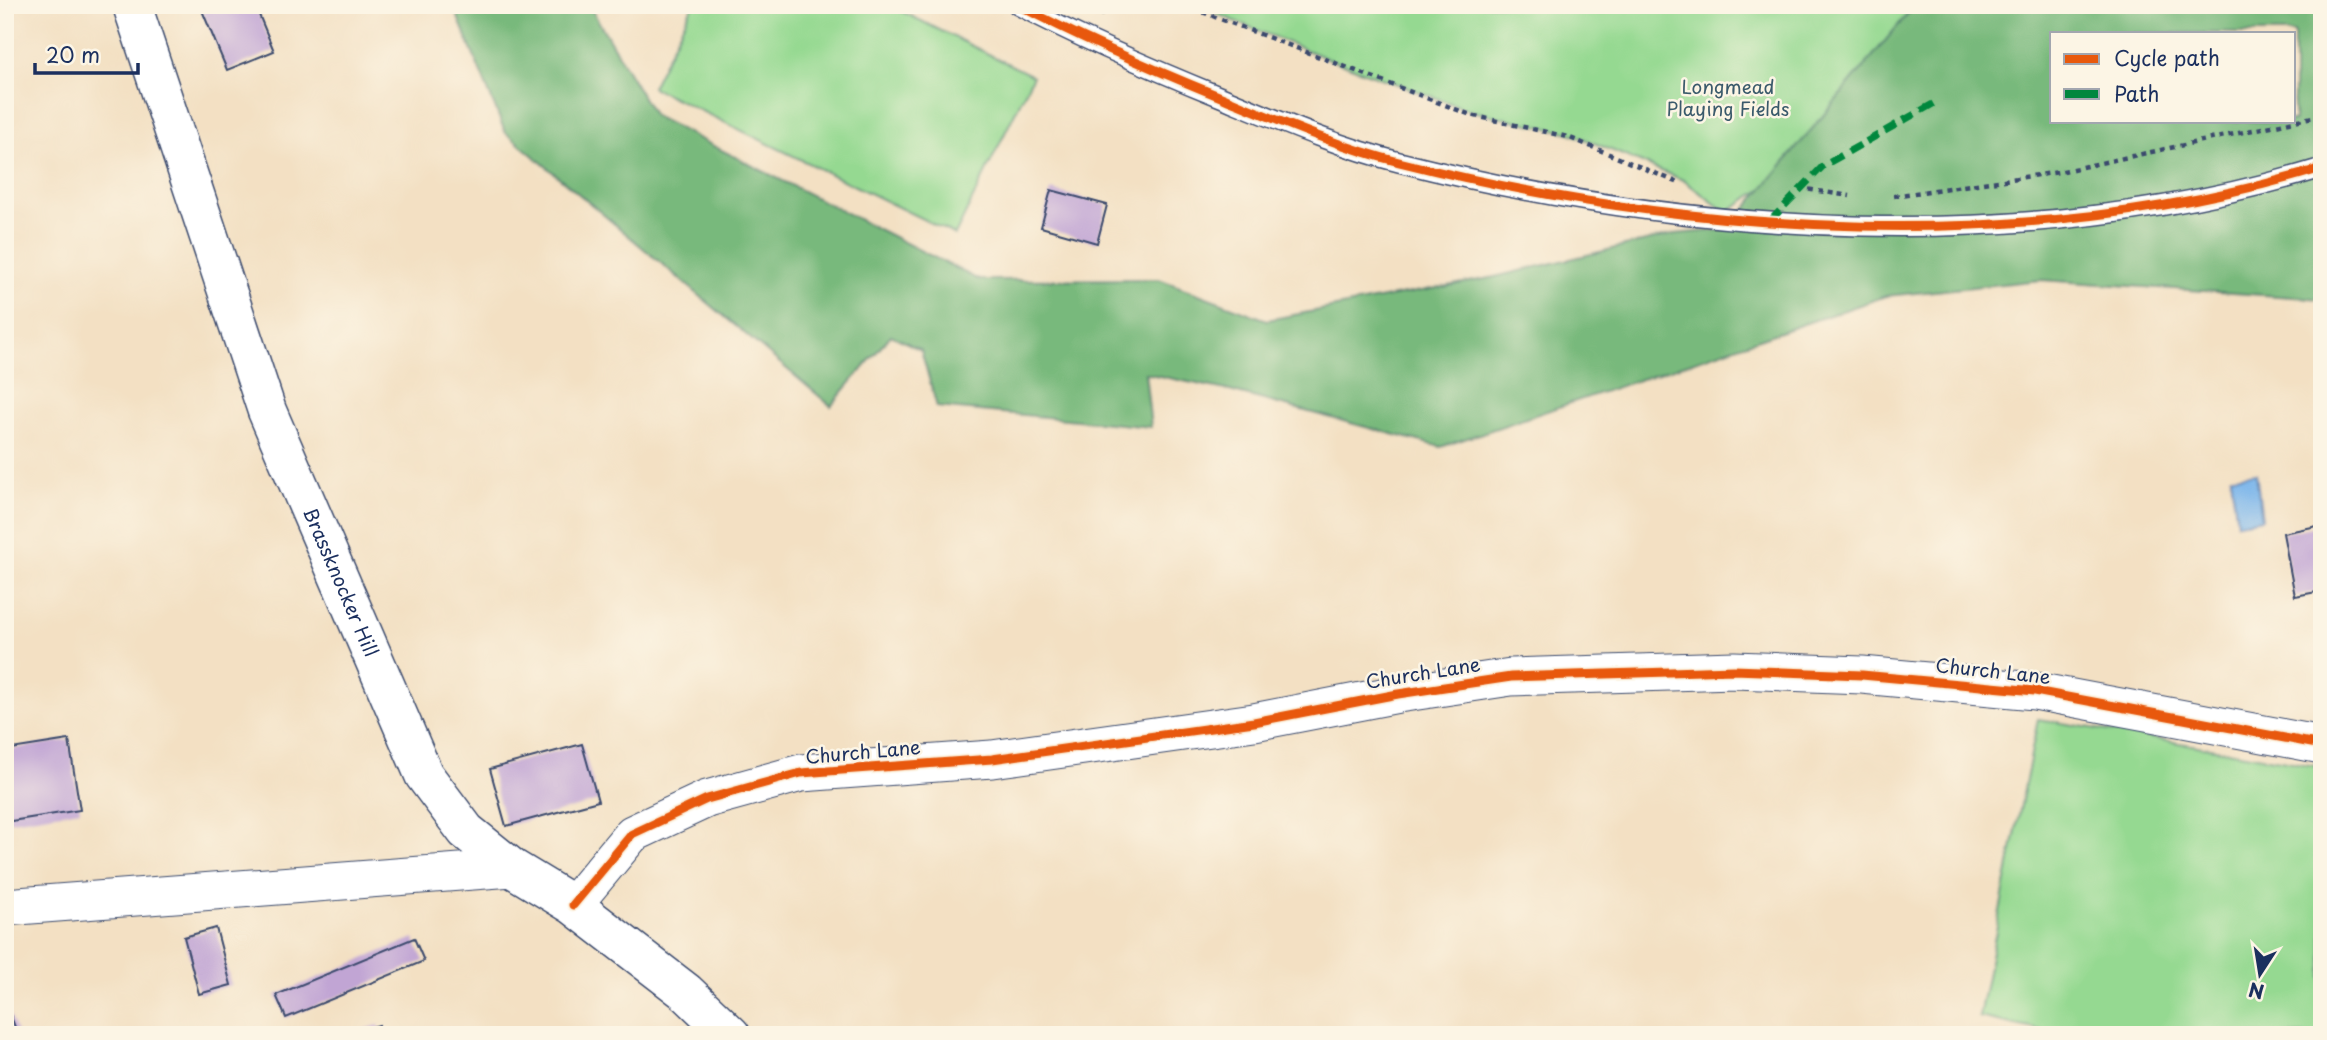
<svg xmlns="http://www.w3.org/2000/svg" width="2327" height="1040" viewBox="0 0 2327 1040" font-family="'Playpen Sans',sans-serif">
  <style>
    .green { fill: #95d991; stroke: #588478; stroke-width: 2 }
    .forest { fill: #78b97b; stroke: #4a746c; stroke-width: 2; fill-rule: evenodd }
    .water { fill: #7ab5eb; stroke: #4a72a4; stroke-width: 2 }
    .building { fill: #c1a5d4 }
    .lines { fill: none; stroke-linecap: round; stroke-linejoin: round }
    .service-casing { stroke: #3b4a6d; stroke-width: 22 }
    .minor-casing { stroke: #3b4a6d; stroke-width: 39 }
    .tertiary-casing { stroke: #3b4a6d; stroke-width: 41 }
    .path { stroke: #3b4a6d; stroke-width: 4.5; stroke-dasharray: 5 5; stroke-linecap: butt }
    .service { stroke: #fff; stroke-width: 19 }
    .minor { stroke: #fff; stroke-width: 37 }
    .tertiary { stroke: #fff; stroke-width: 38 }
    .quiet { stroke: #00873e; stroke-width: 7; stroke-dasharray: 14 7; stroke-linecap: butt }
    .cycleway-casing { stroke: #fcf5e5; stroke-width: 13 }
    .cycleway { stroke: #e8590c; stroke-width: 9 }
    .labels { text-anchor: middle; stroke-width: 5; stroke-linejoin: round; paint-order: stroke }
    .park-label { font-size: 19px; fill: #3a5a6b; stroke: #fcf5e5 }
    .street-label { font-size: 19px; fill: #1b2f5e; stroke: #fcf5e5 }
  </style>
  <rect width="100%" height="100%" fill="#fcf5e5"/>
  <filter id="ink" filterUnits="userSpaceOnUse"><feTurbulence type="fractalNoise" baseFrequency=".0143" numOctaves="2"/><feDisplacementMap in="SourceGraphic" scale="14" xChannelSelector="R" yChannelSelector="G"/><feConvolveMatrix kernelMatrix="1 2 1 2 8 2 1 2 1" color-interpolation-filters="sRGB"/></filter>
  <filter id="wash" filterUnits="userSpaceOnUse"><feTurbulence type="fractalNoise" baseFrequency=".00686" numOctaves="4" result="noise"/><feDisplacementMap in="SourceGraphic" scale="28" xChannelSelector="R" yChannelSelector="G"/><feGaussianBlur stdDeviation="1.57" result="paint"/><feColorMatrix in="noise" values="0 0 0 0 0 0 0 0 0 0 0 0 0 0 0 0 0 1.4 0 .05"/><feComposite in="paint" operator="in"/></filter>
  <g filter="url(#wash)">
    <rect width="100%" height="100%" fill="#f3e0c3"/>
    <path class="green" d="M 693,5 L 889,5 L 1033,76 L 955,235 L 652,87 Z
      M 1195,5 L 1934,5 L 1788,173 L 1726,212 L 1683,180 L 1570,133 L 1472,111 L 1326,58 Z
      M 2038,719 L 2322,767 L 2322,1035 L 2062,1035 L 1979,1017 Z"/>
    <path class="forest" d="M 453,5 L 589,5 L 654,116 L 979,280 L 1159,279 L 1267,320 L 1490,278 L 1675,234 L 1729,229 L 1915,5 L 2322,5 L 2322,299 L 2041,280 L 1886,296 L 1441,447 L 1226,390 L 1145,373 L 1151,427 L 937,407 L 921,350 L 891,335 L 831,406 L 505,132 ZM 2052,33 L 2294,33 L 2294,121 L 2052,121 Z"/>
    <path class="water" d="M 2256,473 L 2262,519 L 2237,523 L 2231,476 Z"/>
    <g id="blocks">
      <path class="building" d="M 207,5 L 255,5 L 274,51 L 227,70 L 201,8 Z
        M 1051,190 L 1107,205 L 1097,243 L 1041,227 Z
        M 2322,525 L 2322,591 L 2295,596 L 2283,533 Z
        M 69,740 L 80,810 L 5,822 L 5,750 Z
        M 582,744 L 598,801 L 506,826 L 490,769 Z
        M 216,928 L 231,985 L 199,994 L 184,937 Z
        M 414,938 L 424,961 L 286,1018 L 276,995 Z
        M 7,1006 L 18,1035 L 5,1035 Z
        M 379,1025 L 381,1035 L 347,1035 L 347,1034 Z"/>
    </g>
  </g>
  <g filter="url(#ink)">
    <use href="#blocks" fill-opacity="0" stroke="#3b4a6d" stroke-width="2"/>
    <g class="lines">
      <g class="service-casing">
        <path id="service" d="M 1018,5 C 1084,40 1152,69 1221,97 C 1279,121 1339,147 1399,162 C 1691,236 2031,257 2322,168"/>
      </g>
      <g class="minor-casing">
        <path id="minor" d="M 573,905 L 632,834 L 707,799 L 801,773 L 992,759 L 1254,722 L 1398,694 L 1511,677 L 1734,670 L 1862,675 L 2035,691 L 2322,745
          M 5,907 L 512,868"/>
      </g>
      <g class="tertiary-casing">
        <g id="tertiary">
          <path id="s1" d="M 132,5 L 267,411 L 424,775 L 466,831 L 512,868 L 573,905 L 686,992 L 731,1035"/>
        </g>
      </g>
      <path class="path" d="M 1184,5 L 1471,115 L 1568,137 L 1679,183
        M 1101,16 L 1107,5
        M 1799,188 L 1850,196
        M 1894,196 L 2059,172 L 2322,115"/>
      <use href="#service" class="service"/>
      <use href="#minor" class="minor"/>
      <use href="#tertiary" class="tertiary"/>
      <path class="quiet" d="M 1770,221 L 1823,166 L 1938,101"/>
      <g class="cycleway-casing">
        <path id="cycleway" d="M 1018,5 C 1084,40 1152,69 1221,97 C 1279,121 1339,147 1399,162 C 1691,236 2031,257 2322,168
          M 573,905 L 632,834 L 707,799 L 801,773 L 992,759 L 1254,722 L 1398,694 L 1511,677 L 1734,670 L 1862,675 L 2035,691 L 2322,745"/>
      </g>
      <use href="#cycleway" class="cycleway"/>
    </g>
  </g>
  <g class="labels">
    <g class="park-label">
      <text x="1728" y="94">Longmead<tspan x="1728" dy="22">Playing Fields</tspan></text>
    </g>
    <g class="street-label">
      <text dy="7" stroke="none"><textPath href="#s1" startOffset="614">Brassknocker Hill</textPath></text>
      <text transform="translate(1993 671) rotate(6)" y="7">Church Lane</text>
      <text transform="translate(1423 673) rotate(-9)" y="7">Church Lane</text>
      <text transform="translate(863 752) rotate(-5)" y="7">Church Lane</text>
    </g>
  </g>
  <rect width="2327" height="1040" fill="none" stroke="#fcf5e5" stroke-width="28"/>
  <rect x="2050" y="32" width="245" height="91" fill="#fcf5e5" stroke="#a2a6af" stroke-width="2"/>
  <rect x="2064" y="54" width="35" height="10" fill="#e8590c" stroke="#a2a6af" stroke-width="2"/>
  <text x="2114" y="66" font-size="21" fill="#1b2f5e">Cycle path</text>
  <rect x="2064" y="89" width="35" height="10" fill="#00873e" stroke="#a2a6af" stroke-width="2"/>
  <text x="2114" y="102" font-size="21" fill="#1b2f5e">Path</text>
  <g transform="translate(2260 974) rotate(192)" stroke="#fcf5e5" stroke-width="5" paint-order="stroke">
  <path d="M0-5L12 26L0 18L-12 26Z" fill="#1b2f5e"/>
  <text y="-10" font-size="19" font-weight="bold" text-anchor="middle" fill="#1b2f5e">N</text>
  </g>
  <path d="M35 63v10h103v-10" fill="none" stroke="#1b2f5e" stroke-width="3.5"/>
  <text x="46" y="63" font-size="21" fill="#1b2f5e" stroke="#fcf5e5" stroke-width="5" paint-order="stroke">20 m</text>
</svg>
